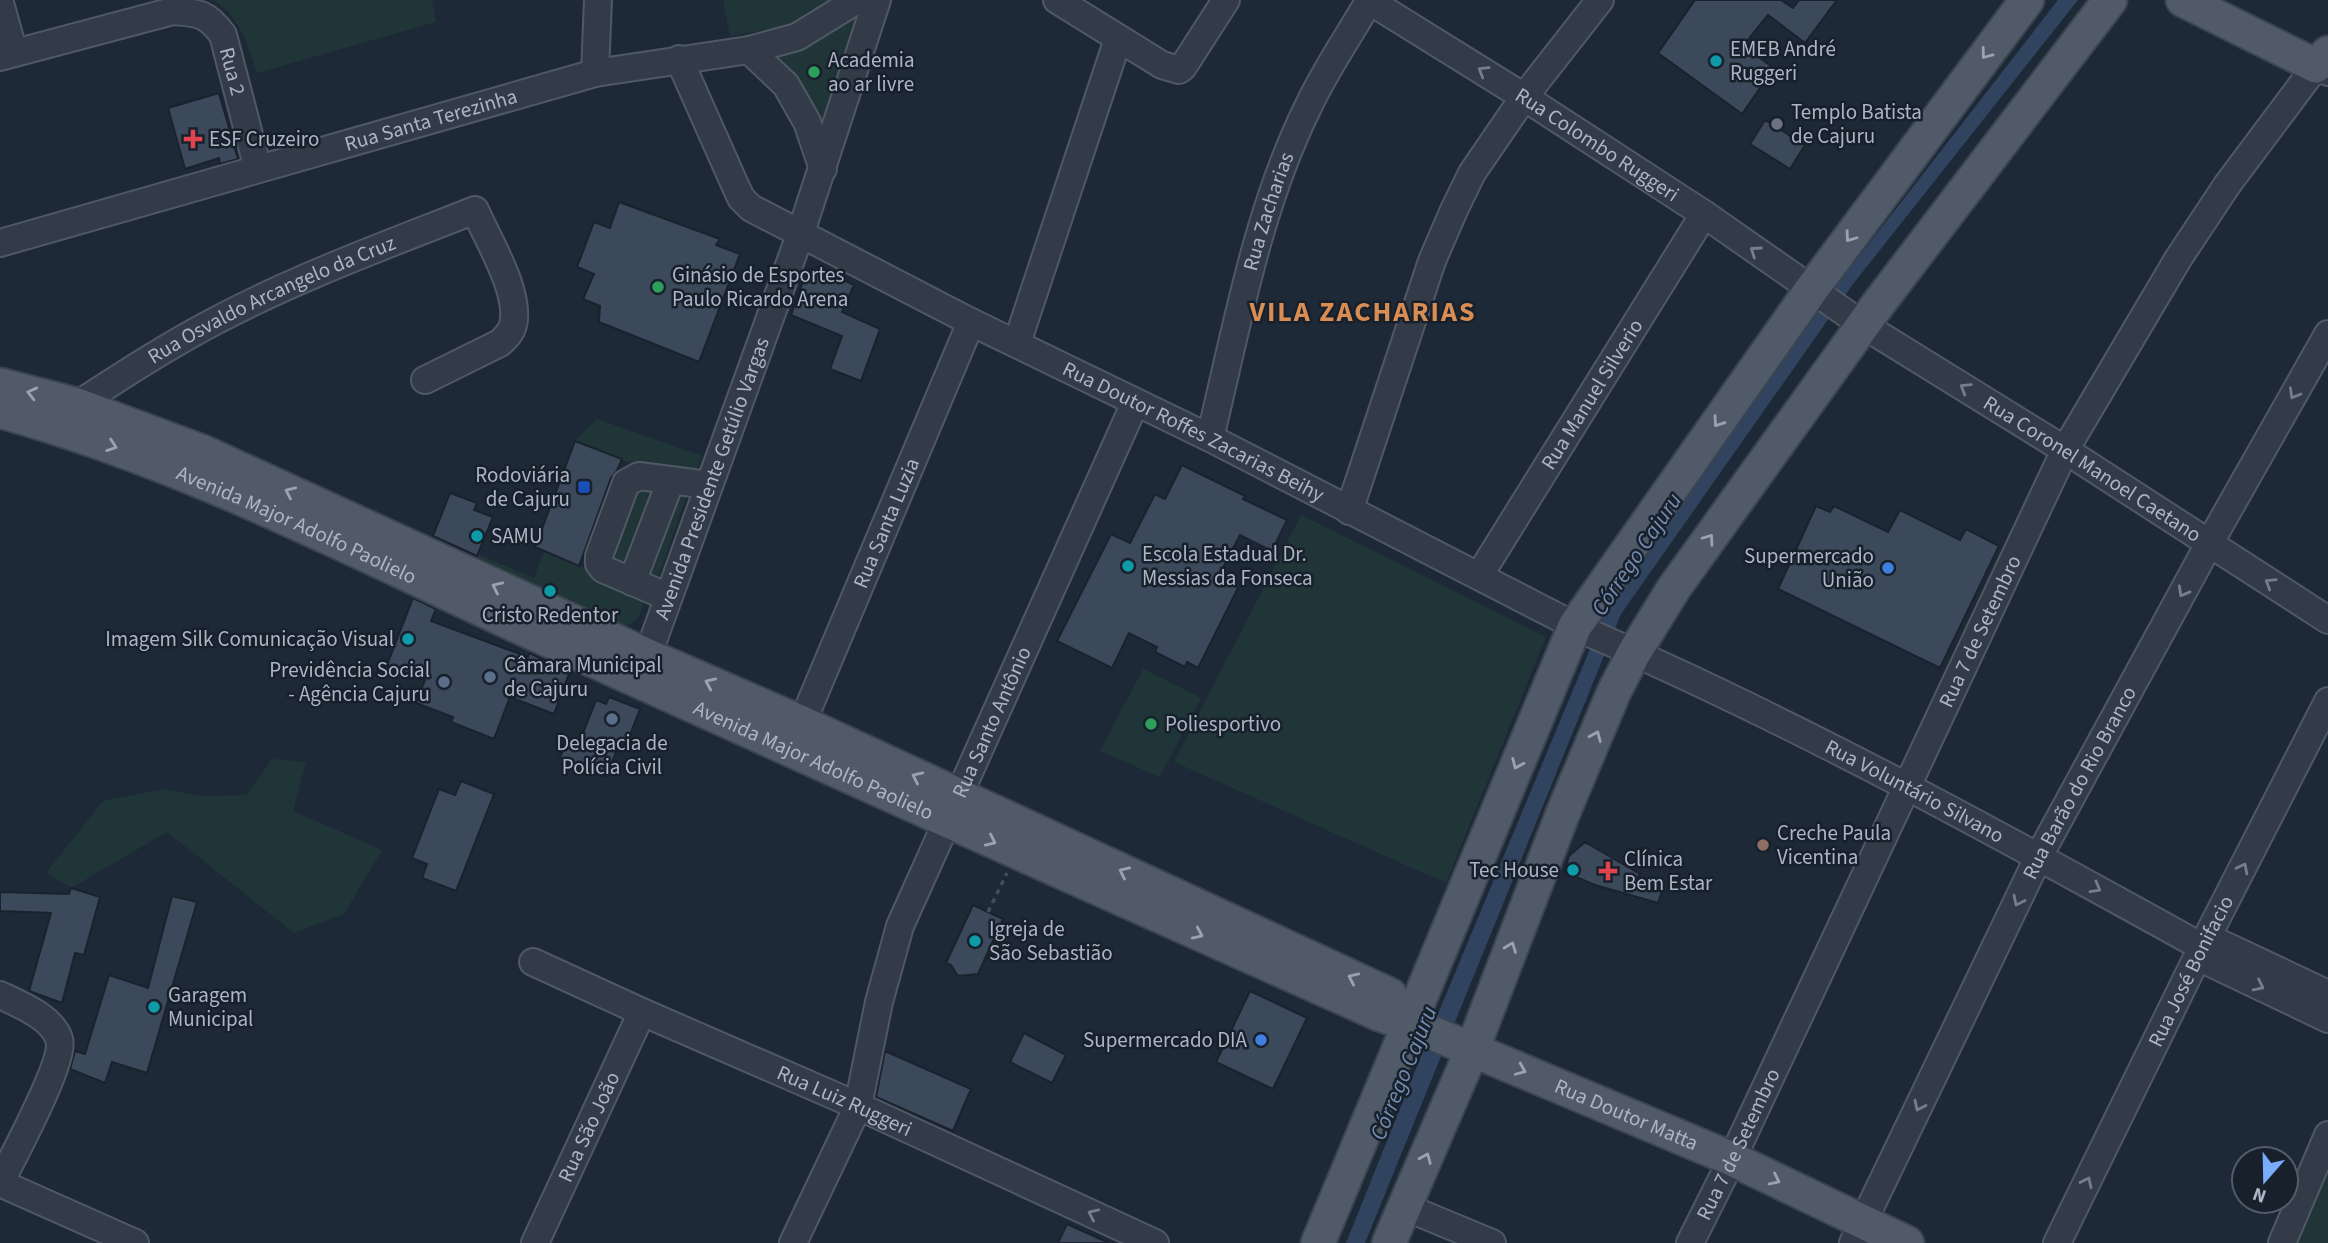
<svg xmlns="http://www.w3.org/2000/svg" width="2328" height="1243" viewBox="0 0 2328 1243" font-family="'Source Sans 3',sans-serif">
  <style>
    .green { fill: #203538 }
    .water { fill: #31445f }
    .building { fill: #3c495a; stroke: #1a222e; stroke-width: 2 }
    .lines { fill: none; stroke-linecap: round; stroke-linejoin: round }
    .minor-casing { stroke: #505866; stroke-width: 30 }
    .major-casing { stroke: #3c4451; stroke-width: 37 }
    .path { stroke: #3b5153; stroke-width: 3.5; stroke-dasharray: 5 5; stroke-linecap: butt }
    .minor { stroke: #323b47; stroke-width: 26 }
    .major { stroke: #505a68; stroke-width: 33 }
    .oneway { stroke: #9aa3b2 }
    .oneway2 { stroke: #757e8c }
    .culture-dot { fill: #0f9aa8; stroke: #18202c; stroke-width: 2.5 }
    .leisure-dot { fill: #2e9e5b; stroke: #18202c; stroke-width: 2.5 }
    .worship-dot { fill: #6b7280; stroke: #18202c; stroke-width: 2.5 }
    .health-dot { fill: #e0444e; stroke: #18202c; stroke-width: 2.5 }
    .transit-dot { fill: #1a4fb4; stroke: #18202c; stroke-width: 2.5 }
    .shop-dot { fill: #3f7fe0; stroke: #18202c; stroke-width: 2.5 }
    .service-dot { fill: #5c6f8a; stroke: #18202c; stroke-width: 2.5 }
    .education-dot { fill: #8d6e63; stroke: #18202c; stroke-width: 2.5 }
    .labels { text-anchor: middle; stroke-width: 5; stroke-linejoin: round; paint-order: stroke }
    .poi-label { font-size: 21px; fill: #acb5c5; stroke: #18202c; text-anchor: start }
    .street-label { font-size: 21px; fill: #acb5c5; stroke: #18202c }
    .water-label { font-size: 23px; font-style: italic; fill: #738caf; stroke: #18202c }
    .district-label { font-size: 28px; font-weight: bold; letter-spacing: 2px; fill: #d78d54; stroke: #18202c }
  </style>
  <rect width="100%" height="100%" fill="#1e2937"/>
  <path class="green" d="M 212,0 L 432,0 L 436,22 L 257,73 C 247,44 240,15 212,0 Z
    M 723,0 L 830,0 L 797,24 L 730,36 Z
    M 858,5 L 865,5 L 825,122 L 822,124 L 819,123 L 804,91 L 780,61 L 781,56 L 828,35 Z
    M 597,419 L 702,456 L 695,473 L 640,467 L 575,441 Z
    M 636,484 L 655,492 L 630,564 L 610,565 Z
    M 689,489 L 656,583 L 643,578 L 672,492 Z
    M 1301,515 L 1546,637 L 1446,883 L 1174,762 Z
    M 544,551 L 647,595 C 641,610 638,627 620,627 L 474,563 L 478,554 L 534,578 Z
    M 1143,669 L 1201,698 L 1160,777 L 1100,751 Z
    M 272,759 L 306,762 L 293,811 L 382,850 L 344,914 L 294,933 L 167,832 L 71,888 L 46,873 L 103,801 L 164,789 L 200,796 L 246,795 Z
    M 2328,1158 L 2328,1243 L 2290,1243 Z"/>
  <path class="water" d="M 2058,0 L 2078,0 L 1853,284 L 1621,614 L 1365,1243 L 1346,1243 L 1440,1009 L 1608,606 L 1843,277 Z"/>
  <path class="building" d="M 1695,0 L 1781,0 L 1793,8 L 1799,0 L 1837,0 L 1805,43 L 1768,15 L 1743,46 L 1774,68 L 1742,114 L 1658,53 Z
    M 219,93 L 238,159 L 220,164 L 219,158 L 185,169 L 168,108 Z
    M 1765,120 L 1805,145 L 1790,169 L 1750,144 Z
    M 619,202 L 720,239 L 716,245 L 740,254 L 699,362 L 599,322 L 600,306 L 583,299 L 594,274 L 577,267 L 594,222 L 610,228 Z
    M 818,267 L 854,285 L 842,312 L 880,329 L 861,381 L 830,369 L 842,336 L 791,315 L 807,270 Z
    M 575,441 L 622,459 L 617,471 L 611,478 L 579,566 L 535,547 Z
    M 1182,465 L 1245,496 L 1243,499 L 1287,520 L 1272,551 L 1240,535 L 1219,575 L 1238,588 L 1198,668 L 1187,662 L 1185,667 L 1155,652 L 1157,647 L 1129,633 L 1112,668 L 1057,641 L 1111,534 L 1130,543 L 1155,494 L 1165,499 Z
    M 450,493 L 477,503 L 474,510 L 493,517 L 477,556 L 433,536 Z
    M 1816,506 L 1830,512 L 1834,506 L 1888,532 L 1900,510 L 1960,540 L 1966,529 L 1999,546 L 1940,668 L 1778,589 Z
    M 413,598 L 436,609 L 431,621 L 528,657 L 529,653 L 570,671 L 554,714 L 510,697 L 494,739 L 451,722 L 453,717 L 416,703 L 425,680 L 387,665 Z
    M 609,697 L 640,709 L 628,740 L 622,738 L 606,776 L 560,758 L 566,742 L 578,746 L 596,700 L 606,704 Z
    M 461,781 L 494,794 L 456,891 L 422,878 L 427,864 L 412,858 L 439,789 L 455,795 Z
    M 1585,842 L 1640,874 L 1638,877 L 1663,888 L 1658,903 L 1595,885 L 1564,872 L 1569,856 Z
    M 71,888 L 100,897 L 84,955 L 75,953 L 62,1003 L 29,991 L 51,913 L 0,911 L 0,892 L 69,894 Z
    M 172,896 L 197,902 L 147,1073 L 112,1062 L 105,1083 L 70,1069 L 75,1051 L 85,1054 L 109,975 L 148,988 Z
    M 973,905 L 1003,919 L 978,974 L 958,976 L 951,965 L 946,963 Z
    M 1250,991 L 1307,1018 L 1273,1089 L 1216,1062 Z
    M 1024,1033 L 1066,1055 L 1052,1083 L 1010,1062 Z
    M 885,1051 L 971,1089 L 953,1131 L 876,1097 Z
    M 1067,1224 L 1109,1243 L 1058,1243 Z"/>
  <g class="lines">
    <g class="minor-casing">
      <g id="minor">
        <path d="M 1057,0 L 1162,65 L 1179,70 L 1183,67 L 1226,0"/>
        <path id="s1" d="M 1368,0 L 1524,97 L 1704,214 L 1863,325 L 2065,450 L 2328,620"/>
        <path d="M 0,3 L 14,53"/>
        <path d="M 749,50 L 786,85 L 807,122 L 823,169"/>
        <path id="s2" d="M 0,57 L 173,11 C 199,13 207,13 223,35 L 258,169"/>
        <path id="s3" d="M 679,59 L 735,185 L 741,198 L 751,208 L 971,322 L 1210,438 L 1585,631 C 1797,723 2000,835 2202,947"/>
        <path d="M 595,73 L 598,0"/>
        <path id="s4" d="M 0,243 L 595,73 L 749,50 L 797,37 L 857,0"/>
        <path d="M 1017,343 L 1118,39"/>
        <path id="s5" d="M 77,405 C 123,375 169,345 219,319 C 301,276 389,244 475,210 C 488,240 521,293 513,325 C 511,333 506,337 500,343 L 425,380"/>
        <path id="s6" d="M 1210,438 C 1237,327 1257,210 1308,107 C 1325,70 1349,36 1369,1"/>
        <path d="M 1349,511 L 1432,261 L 1454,210 L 1472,173 L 1524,97 L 1600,0"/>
        <path id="s7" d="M 1479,576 L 1704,214"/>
        <path d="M 632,582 L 671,480"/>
        <path d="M 668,597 L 603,569 L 599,564 L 599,556 L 626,483 L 639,476 L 709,485"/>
        <path id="s8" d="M 642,671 L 800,235 L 877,0"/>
        <path id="s9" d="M 802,723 L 971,322"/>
        <path d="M 2207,937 L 2328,994"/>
        <path d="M 2198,957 L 2328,1019"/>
        <path id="s10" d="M 533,962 L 642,1012 L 858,1106 L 1155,1243"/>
        <path d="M 0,995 C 19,1004 52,1017 59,1039 C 66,1060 12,1158 0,1183"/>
        <path d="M 0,1183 L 135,1243"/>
        <path d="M 1405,1207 L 1492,1243"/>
        <path id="s11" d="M 535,1243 L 642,1012"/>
        <path id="s12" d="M 793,1243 L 858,1106 L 879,1002 L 900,926 L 1135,403"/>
        <path id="s13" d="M 1690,1243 L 1732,1159 L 2065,450 L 2178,259 L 2227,185 L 2316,66 L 2328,72"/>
        <path id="s14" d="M 1853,1243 L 2039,856 L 2209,544 L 2328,334"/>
        <path id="s15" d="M 2057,1243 L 2207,937 L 2328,701"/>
        <path d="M 2282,1243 L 2328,1135"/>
      </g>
    </g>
    <g class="major-casing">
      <g id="major">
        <path d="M 2183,0 L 2316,66 L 2328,53"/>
        <path d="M 0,385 L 77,405 L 203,452 L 648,656 L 802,723 L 1390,995"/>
        <path id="s16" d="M 0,411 C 188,463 360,554 537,635 C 818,762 1097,889 1379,1014 L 1430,1032 L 1732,1159 L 1907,1243"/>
        <path d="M 1318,1243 L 1575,626 L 1811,290 L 2027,0"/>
        <path d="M 1389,1243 L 1472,1050 L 1563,813 L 1614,692 L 1634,653 L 1674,588 L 1876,307 L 2110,0"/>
      </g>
    </g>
    <path class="path" d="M 988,912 L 1007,873"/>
    <use href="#minor" class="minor"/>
    <use href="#major" class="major"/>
  </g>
  <defs><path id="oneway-chevron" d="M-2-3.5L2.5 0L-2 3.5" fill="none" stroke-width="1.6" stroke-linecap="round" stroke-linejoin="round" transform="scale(1.75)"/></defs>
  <g class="oneway">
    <use href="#oneway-chevron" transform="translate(1986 54) rotate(127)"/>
    <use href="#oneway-chevron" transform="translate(1850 237) rotate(126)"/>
    <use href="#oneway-chevron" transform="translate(32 393) rotate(-166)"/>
    <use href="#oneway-chevron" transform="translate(1718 422) rotate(125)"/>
    <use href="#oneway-chevron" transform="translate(112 446) rotate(19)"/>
    <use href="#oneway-chevron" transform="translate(290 492) rotate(-155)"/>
    <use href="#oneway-chevron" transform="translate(1709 539) rotate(-54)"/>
    <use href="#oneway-chevron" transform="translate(497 587) rotate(-155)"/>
    <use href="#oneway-chevron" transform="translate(710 683) rotate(-156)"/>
    <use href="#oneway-chevron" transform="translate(1596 736) rotate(-67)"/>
    <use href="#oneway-chevron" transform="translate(1517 764) rotate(113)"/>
    <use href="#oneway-chevron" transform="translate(917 777) rotate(-155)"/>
    <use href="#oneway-chevron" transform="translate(991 841) rotate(25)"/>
    <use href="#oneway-chevron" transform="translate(1124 872) rotate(-155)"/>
    <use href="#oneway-chevron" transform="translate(1198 934) rotate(24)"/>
    <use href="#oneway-chevron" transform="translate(1511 947) rotate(-69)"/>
    <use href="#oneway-chevron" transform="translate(1353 978) rotate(-155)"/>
    <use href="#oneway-chevron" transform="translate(1521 1070) rotate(23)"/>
    <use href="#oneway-chevron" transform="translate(1426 1158) rotate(-67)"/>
    <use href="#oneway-chevron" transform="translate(1775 1180) rotate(26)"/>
  </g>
  <g class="oneway2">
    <use href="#oneway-chevron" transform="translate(1483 71) rotate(-148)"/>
    <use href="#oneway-chevron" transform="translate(1755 251) rotate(-145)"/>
    <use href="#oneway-chevron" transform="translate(1965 388) rotate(-148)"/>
    <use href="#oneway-chevron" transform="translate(2294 394) rotate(120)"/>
    <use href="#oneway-chevron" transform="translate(2270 583) rotate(-148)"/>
    <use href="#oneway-chevron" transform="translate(2183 592) rotate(119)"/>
    <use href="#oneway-chevron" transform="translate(2243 868) rotate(-63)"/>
    <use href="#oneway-chevron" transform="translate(2096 888) rotate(29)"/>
    <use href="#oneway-chevron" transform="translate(2018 901) rotate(116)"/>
    <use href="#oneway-chevron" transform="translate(2259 986) rotate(26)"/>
    <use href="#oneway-chevron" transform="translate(1919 1106) rotate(116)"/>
    <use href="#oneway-chevron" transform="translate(2087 1182) rotate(-64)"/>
    <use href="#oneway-chevron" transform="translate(1093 1214) rotate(-155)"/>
  </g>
  <g class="culture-dot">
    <circle cx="1716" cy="61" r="7"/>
    <circle cx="477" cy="536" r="7"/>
    <circle cx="1128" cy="566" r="7"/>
    <circle cx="550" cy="591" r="7"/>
    <circle cx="408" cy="639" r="7"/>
    <circle cx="1573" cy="870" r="7"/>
    <circle cx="975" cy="941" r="7"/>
    <circle cx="154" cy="1007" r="7"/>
  </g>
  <g class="leisure-dot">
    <circle cx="814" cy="72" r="7"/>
    <circle cx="658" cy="287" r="7"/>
    <circle cx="1151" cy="724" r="7"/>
  </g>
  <circle class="worship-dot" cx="1777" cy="124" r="7"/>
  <g class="health-dot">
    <path d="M189.5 128.5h7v7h7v7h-7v7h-7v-7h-7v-7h7z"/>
    <path d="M1604.5 860.5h7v7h7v7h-7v7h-7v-7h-7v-7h7z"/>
  </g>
  <rect class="transit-dot" x="577" y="480" width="14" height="14" rx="3.5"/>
  <g class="shop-dot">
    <circle cx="1888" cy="568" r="7"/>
    <circle cx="1261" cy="1040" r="7"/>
  </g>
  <g class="service-dot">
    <circle cx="490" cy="677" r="7"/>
    <circle cx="444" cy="682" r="7"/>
    <circle cx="612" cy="719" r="7"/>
  </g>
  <circle class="education-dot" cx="1763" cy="845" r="7"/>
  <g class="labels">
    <g class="poi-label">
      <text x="1730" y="56">EMEB André<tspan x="1730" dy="24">Ruggeri</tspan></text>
      <text x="828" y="67">Academia<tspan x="828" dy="24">ao ar livre</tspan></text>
      <text x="1791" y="119">Templo Batista<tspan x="1791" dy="24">de Cajuru</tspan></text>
      <text x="209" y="146">ESF Cruzeiro</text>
      <text x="672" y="282">Ginásio de Esportes<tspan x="672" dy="24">Paulo Ricardo Arena</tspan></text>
      <text x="570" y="482" text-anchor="end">Rodoviária<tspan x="570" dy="24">de Cajuru</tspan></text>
      <text x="491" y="543">SAMU</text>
      <text x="1142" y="561">Escola Estadual Dr.<tspan x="1142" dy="24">Messias da Fonseca</tspan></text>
      <text x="1874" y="563" text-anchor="end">Supermercado<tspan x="1874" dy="24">União</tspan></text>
      <text x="550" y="622" text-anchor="middle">Cristo Redentor</text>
      <text x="394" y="646" text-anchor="end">Imagem Silk Comunicação Visual</text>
      <text x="504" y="672">Câmara Municipal<tspan x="504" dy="24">de Cajuru</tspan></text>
      <text x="430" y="677" text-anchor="end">Previdência Social<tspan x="430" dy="24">- Agência Cajuru</tspan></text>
      <text x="1165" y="731">Poliesportivo</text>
      <text x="612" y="750" text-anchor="middle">Delegacia de<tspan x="612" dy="24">Polícia Civil</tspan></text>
      <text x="1777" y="840">Creche Paula<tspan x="1777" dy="24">Vicentina</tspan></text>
      <text x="1624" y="866">Clínica<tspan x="1624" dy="24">Bem Estar</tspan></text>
      <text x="1559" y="877" text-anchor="end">Tec House</text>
      <text x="989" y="936">Igreja de<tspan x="989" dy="24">São Sebastião</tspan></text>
      <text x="168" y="1002">Garagem<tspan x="168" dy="24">Municipal</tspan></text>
      <text x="1247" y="1047" text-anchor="end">Supermercado DIA</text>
    </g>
    <g class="street-label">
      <text dy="7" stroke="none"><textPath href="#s2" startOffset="275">Rua 2</textPath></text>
      <text dy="7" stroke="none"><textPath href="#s4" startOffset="448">Rua Santa Terezinha</textPath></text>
      <text dy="7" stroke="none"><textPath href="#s1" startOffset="271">Rua Colombo Ruggeri</textPath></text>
      <text dy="7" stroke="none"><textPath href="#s6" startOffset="234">Rua Zacharias</textPath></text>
      <text dy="7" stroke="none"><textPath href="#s5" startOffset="222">Rua Osvaldo Arcangelo da Cruz</textPath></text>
      <text dy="7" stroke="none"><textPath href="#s7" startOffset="214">Rua Manuel Silverio</textPath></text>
      <text dy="7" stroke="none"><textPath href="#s3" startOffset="662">Rua Doutor Roffes Zacarias Beihy</textPath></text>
      <text dy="7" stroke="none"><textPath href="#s1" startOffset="863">Rua Coronel Manoel Caetano</textPath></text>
      <text dy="7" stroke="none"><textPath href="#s8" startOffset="205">Avenida Presidente Getúlio Vargas</textPath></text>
      <text dy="7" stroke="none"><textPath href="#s9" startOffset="217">Rua Santa Luzia</textPath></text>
      <text dy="7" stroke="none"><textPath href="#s16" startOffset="318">Avenida Major Adolfo Paolielo</textPath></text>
      <text dy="7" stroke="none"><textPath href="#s13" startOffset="677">Rua 7 de Setembro</textPath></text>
      <text dy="7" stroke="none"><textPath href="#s12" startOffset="560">Rua Santo Antônio</textPath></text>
      <text dy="7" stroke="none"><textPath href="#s16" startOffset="886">Avenida Major Adolfo Paolielo</textPath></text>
      <text dy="7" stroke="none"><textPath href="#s14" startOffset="513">Rua Barão do Rio Branco</textPath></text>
      <text dy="7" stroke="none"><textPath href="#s3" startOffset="1468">Rua Voluntário Silvano</textPath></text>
      <text dy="7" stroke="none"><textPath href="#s15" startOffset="303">Rua José Bonifacio</textPath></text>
      <text dy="7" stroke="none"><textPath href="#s10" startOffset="341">Rua Luiz Ruggeri</textPath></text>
      <text dy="7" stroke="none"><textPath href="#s16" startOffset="1773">Rua Doutor Matta</textPath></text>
      <text dy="7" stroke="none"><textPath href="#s11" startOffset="128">Rua São João</textPath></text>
      <text dy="7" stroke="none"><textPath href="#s13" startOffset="110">Rua 7 de Setembro</textPath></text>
    </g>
    <g class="water-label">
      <text transform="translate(1636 554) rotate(-56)" y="8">Córrego Cajuru</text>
      <text transform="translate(1403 1073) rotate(-68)" y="8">Córrego Cajuru</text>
    </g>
    <g class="district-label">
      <text x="1363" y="321">VILA ZACHARIAS</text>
    </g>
  </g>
  <g transform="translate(2265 1180) rotate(200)"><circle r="33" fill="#18202c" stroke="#535c69" stroke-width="2"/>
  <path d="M0-5L12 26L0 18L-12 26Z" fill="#79acfc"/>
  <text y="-10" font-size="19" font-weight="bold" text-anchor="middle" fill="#acb5c5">N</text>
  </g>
</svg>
